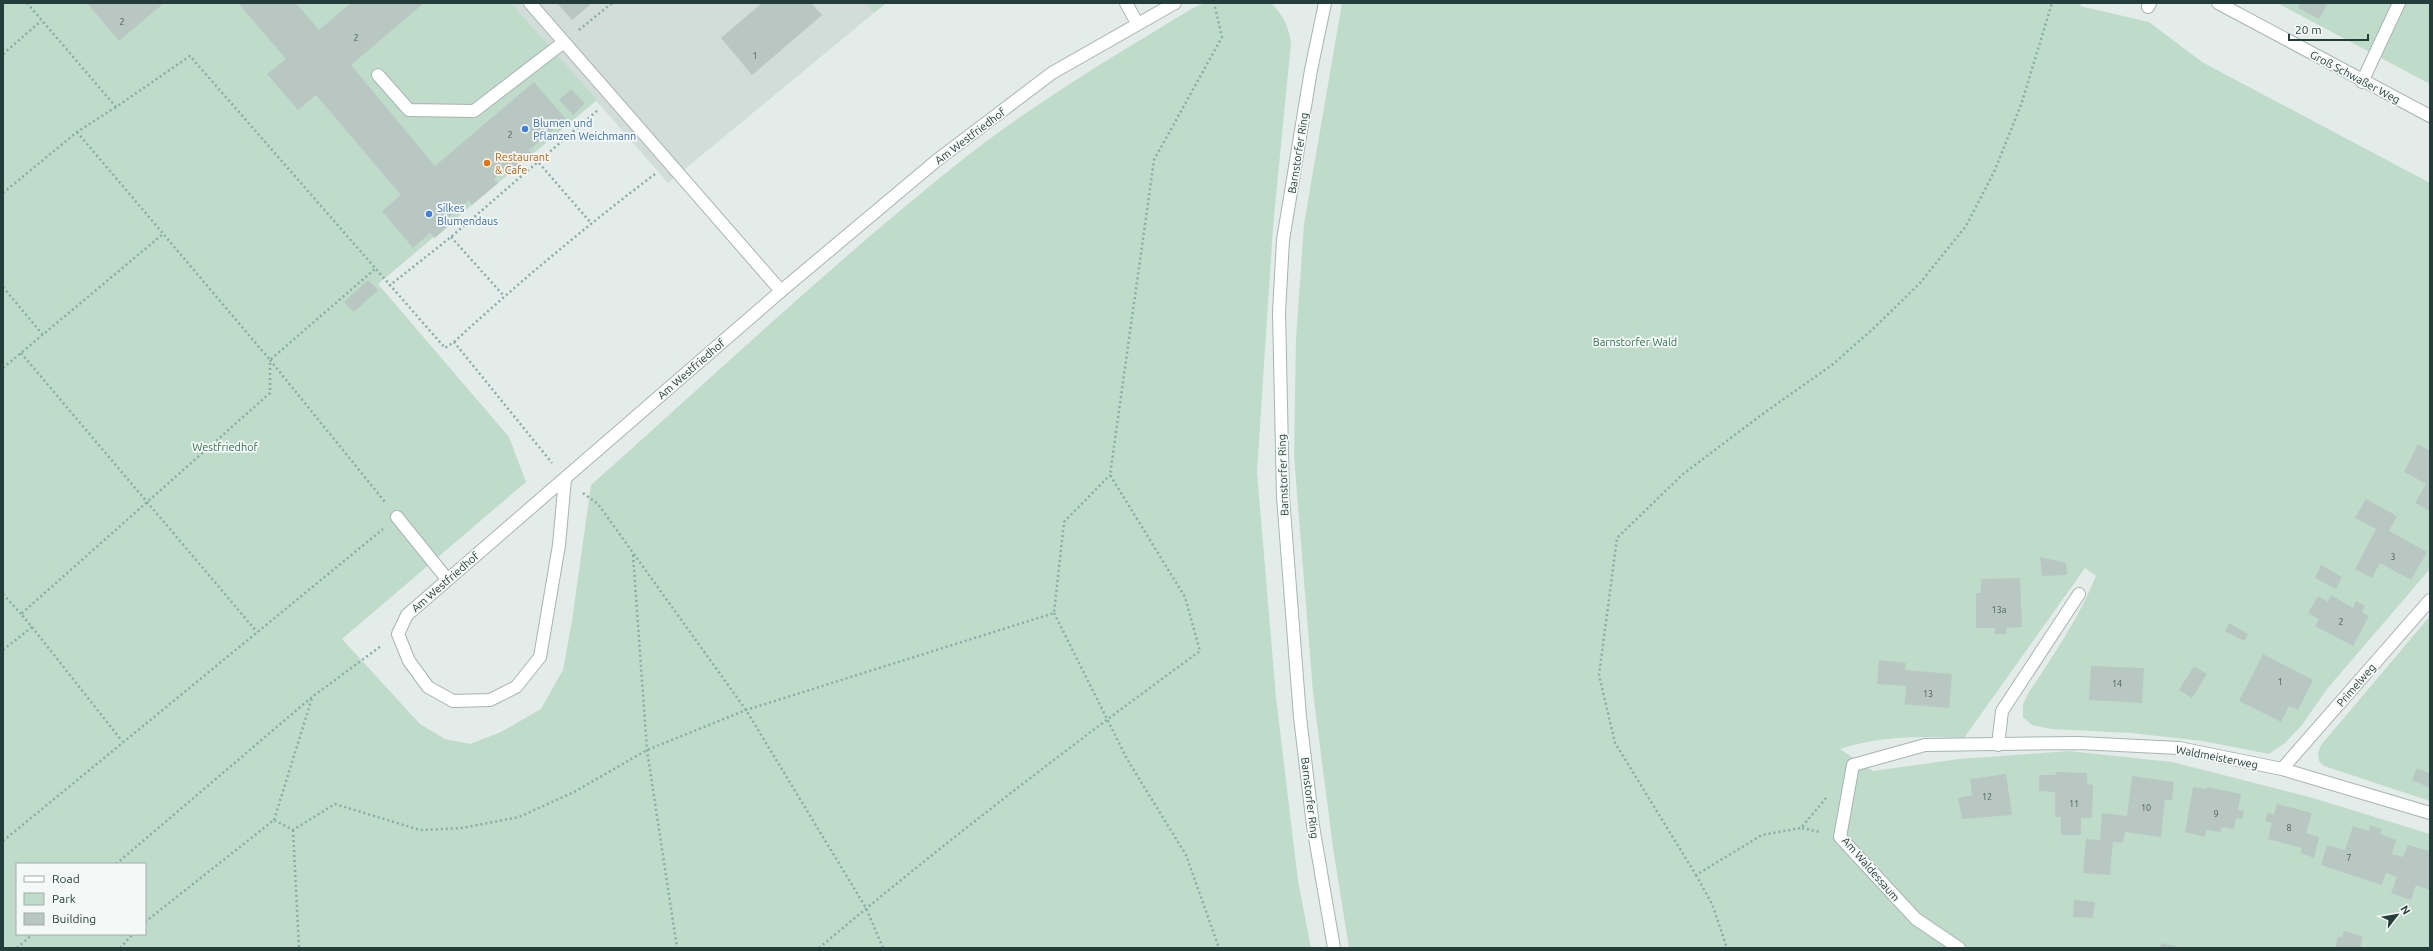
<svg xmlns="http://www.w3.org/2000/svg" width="2433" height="951" viewBox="0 0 2433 951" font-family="Ubuntu,sans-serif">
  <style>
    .built { fill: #d2dcd9 }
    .green { fill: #bfdccb; fill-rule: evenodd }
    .building { fill: #b9c7c3 }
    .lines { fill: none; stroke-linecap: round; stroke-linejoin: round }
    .service-casing { stroke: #a7b4b2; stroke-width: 14 }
    .minor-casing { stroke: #a7b4b2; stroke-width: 14 }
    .tertiary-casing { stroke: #a7b4b2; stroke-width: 14 }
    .secondary-casing { stroke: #a3b7b3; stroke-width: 14 }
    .path { stroke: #87ada7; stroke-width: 2.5; stroke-dasharray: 2 3; stroke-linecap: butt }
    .service { stroke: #fff; stroke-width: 12 }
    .minor { stroke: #fff; stroke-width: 12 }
    .tertiary { stroke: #fff; stroke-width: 12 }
    .secondary { stroke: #fff; stroke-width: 12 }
    .shop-dot { fill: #3f7fe0; stroke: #f4f9f7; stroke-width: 1.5 }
    .food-dot { fill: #e8710a; stroke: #f4f9f7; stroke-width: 1.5 }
    .labels { text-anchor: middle; stroke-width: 3.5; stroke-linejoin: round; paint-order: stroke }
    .number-label { font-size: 9px; fill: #4a605c }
    .street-label { font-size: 11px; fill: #253d3a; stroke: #f4f9f7 }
    .shop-label { font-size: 11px; fill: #366cbe; stroke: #f4f9f7; text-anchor: start }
    .food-label { font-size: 11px; fill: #c56008; stroke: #f4f9f7; text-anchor: start }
    .park-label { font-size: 11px; fill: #327154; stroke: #f4f9f7 }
  </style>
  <rect width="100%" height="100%" fill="#e4ecea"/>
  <path class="built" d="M 511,3 L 886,3 L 668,183 Z"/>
  <path class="green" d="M 3,3 L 511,3 L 597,100 L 378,284 L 509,437 L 526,482 L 342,639 L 420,724 L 445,739 L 470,744 L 501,732 L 541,709 L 563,670 L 572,621 L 591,485 C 712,377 831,265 957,164 C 1031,105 1112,57 1193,8 L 1205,3 L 1271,3 C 1283,15 1289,27 1291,43 L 1273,227 L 1257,472 L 1276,697 L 1298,881 L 1311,948 L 3,948 ZM 17,864 L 145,864 L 145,934 L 17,934 Z
    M 866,3 L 886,3 L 874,13 Z
    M 1342,3 L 2082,3 L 2080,6 L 2149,22 L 2202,62 L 2430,183 L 2430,569 L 2327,689 L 2302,725 L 2285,743 L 2269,754 L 2203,741 L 2131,733 L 2051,729 L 2032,725 L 2023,717 L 2023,704 L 2029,692 C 2054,654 2079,618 2096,576 L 2085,568 L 1964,738 C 1923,736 1879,736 1840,749 L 1873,771 L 1959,759 L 2069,751 L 2172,762 L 2313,798 L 2430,834 L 2430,948 L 1349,948 L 1333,848 L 1313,692 L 1294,456 L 1296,339 L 1304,224 Z
    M 2277,3 L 2430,3 L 2430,84 Z
    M 2430,616 L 2430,801 L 2324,766 L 2319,761 L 2318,753 L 2321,745 Z"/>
  <path class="building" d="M 87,3 L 164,3 L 119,41 Z
    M 238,3 L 296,3 L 319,30 L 351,3 L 424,3 L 351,65 L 435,166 L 534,82 L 566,119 L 529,150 L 532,154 L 509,173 L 506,169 L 494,179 L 498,183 L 472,205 L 469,200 L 449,217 L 453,222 L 435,238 L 430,233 L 413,248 L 382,211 L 401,195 L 316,95 L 298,110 L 267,74 L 286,59 Z
    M 557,3 L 592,3 L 572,20 Z
    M 762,3 L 811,3 L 822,15 L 752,75 L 721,38 Z
    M 2301,3 L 2328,3 L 2319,19 L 2298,8 Z
    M 571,89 L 585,103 L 573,115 L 559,100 Z
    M 368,280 L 378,290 L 354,312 L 344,302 Z
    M 2418,444 L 2430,451 L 2430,511 L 2415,503 L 2426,484 L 2404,472 Z
    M 2366,499 L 2397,516 L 2389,531 L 2427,552 L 2411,580 L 2380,563 L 2372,578 L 2355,569 L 2376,529 L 2355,518 Z
    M 2040,557 L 2066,563 L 2067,575 L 2042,576 Z
    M 2321,565 L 2342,577 L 2336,589 L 2315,578 Z
    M 2020,578 L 2022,627 L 2006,628 L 2007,634 L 1995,634 L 1995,628 L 1976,628 L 1976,593 L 1981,593 L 1981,579 Z
    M 2331,595 L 2353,608 L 2356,601 L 2365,606 L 2362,612 L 2369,616 L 2353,646 L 2315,626 L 2319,619 L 2308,613 L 2318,596 L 2328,602 Z
    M 2229,623 L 2248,634 L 2244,641 L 2225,631 Z
    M 2263,654 L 2313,680 L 2298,710 L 2289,706 L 2281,722 L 2239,701 Z
    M 1879,660 L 1906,663 L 1905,670 L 1952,674 L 1949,708 L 1902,704 L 1905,703 L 1906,686 L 1877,684 Z
    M 2091,666 L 2144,668 L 2142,703 L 2089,700 Z
    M 2194,666 L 2207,674 L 2192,698 L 2179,690 Z
    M 2417,768 L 2430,774 L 2430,788 L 2412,780 Z
    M 2056,772 L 2087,773 L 2087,784 L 2093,785 L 2092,818 L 2081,818 L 2081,835 L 2061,835 L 2061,817 L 2055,817 L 2055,792 L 2039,791 L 2039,775 L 2055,775 Z
    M 2006,774 L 2012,815 L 1962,819 L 1958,798 L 1972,795 L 1970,779 Z
    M 2132,776 L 2174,782 L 2172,800 L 2165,800 L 2161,837 L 2125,832 L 2123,843 L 2113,842 L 2110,875 L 2083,873 L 2086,839 L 2100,840 L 2102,813 L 2127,816 Z
    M 2193,787 L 2206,789 L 2207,787 L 2241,794 L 2238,810 L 2244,811 L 2242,819 L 2236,818 L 2234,829 L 2222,827 L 2220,832 L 2206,830 L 2205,837 L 2185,832 Z
    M 2277,804 L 2312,813 L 2306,833 L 2319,837 L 2314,858 L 2300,853 L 2302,848 L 2268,839 L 2272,823 L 2265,821 L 2268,813 L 2274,815 Z
    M 2370,825 L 2382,829 L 2380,834 L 2396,840 L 2392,854 L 2403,857 L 2408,845 L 2430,851 L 2430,890 L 2416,885 L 2411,900 L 2391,893 L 2397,877 L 2386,873 L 2382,885 L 2321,865 L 2327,845 L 2345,850 L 2353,826 L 2369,831 Z
    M 2074,900 L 2095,902 L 2093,918 L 2073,917 Z
    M 2344,931 L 2363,937 L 2360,948 L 2335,948 L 2338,936 L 2342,937 Z
    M 2161,943 L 2180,947 L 2180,948 L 2160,948 Z"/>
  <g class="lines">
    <g class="service-casing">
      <path id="service" d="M 530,3 L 781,291
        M 2148,7 L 2150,3
        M 378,75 L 409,110 L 474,111 L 564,42
        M 2362,82 L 2399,3
        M 397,517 L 447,579
        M 1998,745 L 2002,711 L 2079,594"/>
    </g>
    <g class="minor-casing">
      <path id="minor" d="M 1126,3 L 1137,23
        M 565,479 L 559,545 L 540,657 L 516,687 L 490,700 L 453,701 L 428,687 L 409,661 L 398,634 L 407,615 L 781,291 L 936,161 L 1052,73 L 1175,3
        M 2282,769 L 2430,600
        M 1959,948 L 1916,919 L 1840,837 L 1853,765 L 1925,745 L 2079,743 L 2179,748 L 2282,769 L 2430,813"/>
    </g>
    <g class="tertiary-casing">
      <path id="tertiary" d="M 2218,3 L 2430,116"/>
    </g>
    <g class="secondary-casing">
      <path id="secondary" d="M 1325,3 L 1311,70 L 1283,240 L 1279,312 L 1283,497 L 1300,717 L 1313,826 L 1334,948"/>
    </g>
    <path class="path" d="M 27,3 L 116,107 L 190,56 L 445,348 L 454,342 L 552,463
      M 579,30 L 612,3
      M 3,54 L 41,21
      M 77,132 L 270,360 L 375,269
      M 539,163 L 591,223
      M 3,193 L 77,132 L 116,107
      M 451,237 L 504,296
      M 389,286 L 451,237 L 598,110
      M 3,287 L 43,335
      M 454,342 C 518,283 585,227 655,174
      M 21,353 L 257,632
      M 270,360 L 385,502
      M 3,368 L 163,234
      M 583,493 L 598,504 L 746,710 L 866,908 L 883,948
      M 633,555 L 647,750 L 677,948
      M 3,594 L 21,614
      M 1054,613 L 1127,759 L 1186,855 L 1219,948
      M 32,627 L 122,741
      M 3,650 L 32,627 L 21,614 L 270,393 L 270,360
      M 1826,798 L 1801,828 L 1762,835 L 1696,875 L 1615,743 L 1599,675 L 1617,538 L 1683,474 L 1764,413 L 1832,365 L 1875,327 L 1920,283 L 1966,226 L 1994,172 L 2021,105 L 2052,3
      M 274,820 L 312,698
      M 1802,828 L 1820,832
      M 293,830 L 299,948
      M 3,841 L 383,529
      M 116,864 L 312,697 L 381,646
      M 1696,875 L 1712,904 L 1727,948
      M 145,922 L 274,820 L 293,830 L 335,804 L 420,830 L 462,828 L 519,817 L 574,792 L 647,750 L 746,710 L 1054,613 L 1064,522 L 1110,475
      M 17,948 L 33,934
      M 120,948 L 133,934
      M 819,948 C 942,844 1070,746 1200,651 L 1185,597 L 1110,475 L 1154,160 L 1222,37 L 1214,3"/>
    <use href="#service" class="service"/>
    <use href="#minor" class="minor"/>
    <use href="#tertiary" class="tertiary"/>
    <use href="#secondary" class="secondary"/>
  </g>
  <g class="shop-dot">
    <circle cx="525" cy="129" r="4"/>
    <circle cx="429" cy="214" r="4"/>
  </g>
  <circle class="food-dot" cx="487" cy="163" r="4"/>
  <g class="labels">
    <g class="number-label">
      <text x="122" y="25">2</text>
      <text x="356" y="41">2</text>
      <text x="755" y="59">1</text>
      <text x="510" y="138">2</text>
      <text x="2393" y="560">3</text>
      <text x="1999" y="613">13a</text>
      <text x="2341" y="625">2</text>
      <text x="2280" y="685">1</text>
      <text x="2117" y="687">14</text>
      <text x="1928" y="697">13</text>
      <text x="1987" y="800">12</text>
      <text x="2074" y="807">11</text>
      <text x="2146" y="811">10</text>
      <text x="2216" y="817">9</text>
      <text x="2289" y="831">8</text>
      <text x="2349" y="861">7</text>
    </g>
    <g class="street-label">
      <text transform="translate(2355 77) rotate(28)" y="4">Groß Schwaßer Weg</text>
      <text transform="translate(970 136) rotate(-37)" y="4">Am Westfriedhof</text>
      <text transform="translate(1298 153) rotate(-81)" y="4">Barnstorfer Ring</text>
      <text transform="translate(691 369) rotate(-41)" y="4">Am Westfriedhof</text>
      <text transform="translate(1283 475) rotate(-92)" y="4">Barnstorfer Ring</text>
      <text transform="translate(445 582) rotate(-41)" y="4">Am Westfriedhof</text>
      <text transform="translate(2356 685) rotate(-49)" y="4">Primelweg</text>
      <text transform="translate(2217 757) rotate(11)" y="4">Waldmeisterweg</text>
      <text transform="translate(1310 798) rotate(83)" y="4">Barnstorfer Ring</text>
      <text transform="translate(1871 869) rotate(49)" y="4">Am Waldessaum</text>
    </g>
    <g class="shop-label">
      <text x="533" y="127">Blumen und<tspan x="533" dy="13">Pflanzen Weichmann</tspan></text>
      <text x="437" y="212">Silkes<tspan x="437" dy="13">Blumendaus</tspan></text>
    </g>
    <g class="food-label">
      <text x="495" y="161">Restaurant<tspan x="495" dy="13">&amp; Cafe</tspan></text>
    </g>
    <g class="park-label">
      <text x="1635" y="346">Barnstorfer Wald</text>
      <text x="225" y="451">Westfriedhof</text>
    </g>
  </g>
  <rect width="2433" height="951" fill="none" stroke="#253d3a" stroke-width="8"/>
  <rect x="16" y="863" width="130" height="72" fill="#f4f9f7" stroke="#a1aeab"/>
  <rect x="24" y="876" width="20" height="6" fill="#ffffff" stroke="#a1aeab"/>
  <text x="52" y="883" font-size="12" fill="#253d3a">Road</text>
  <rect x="24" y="893" width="20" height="12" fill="#bfdccb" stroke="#a1aeab"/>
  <text x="52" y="903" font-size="12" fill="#253d3a">Park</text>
  <rect x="24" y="913" width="20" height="12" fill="#b9c7c3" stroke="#a1aeab"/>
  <text x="52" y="923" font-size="12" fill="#253d3a">Building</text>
  <g transform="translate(2397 915) rotate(59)" stroke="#f4f9f7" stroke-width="3" paint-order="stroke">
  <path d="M0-3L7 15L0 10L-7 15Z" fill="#253d3a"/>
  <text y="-6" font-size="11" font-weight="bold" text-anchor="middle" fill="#253d3a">N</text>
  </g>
  <path d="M2289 34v6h79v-6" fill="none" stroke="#253d3a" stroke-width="2"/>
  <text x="2295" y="34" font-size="12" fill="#253d3a" stroke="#f4f9f7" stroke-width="3" paint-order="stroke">20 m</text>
</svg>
